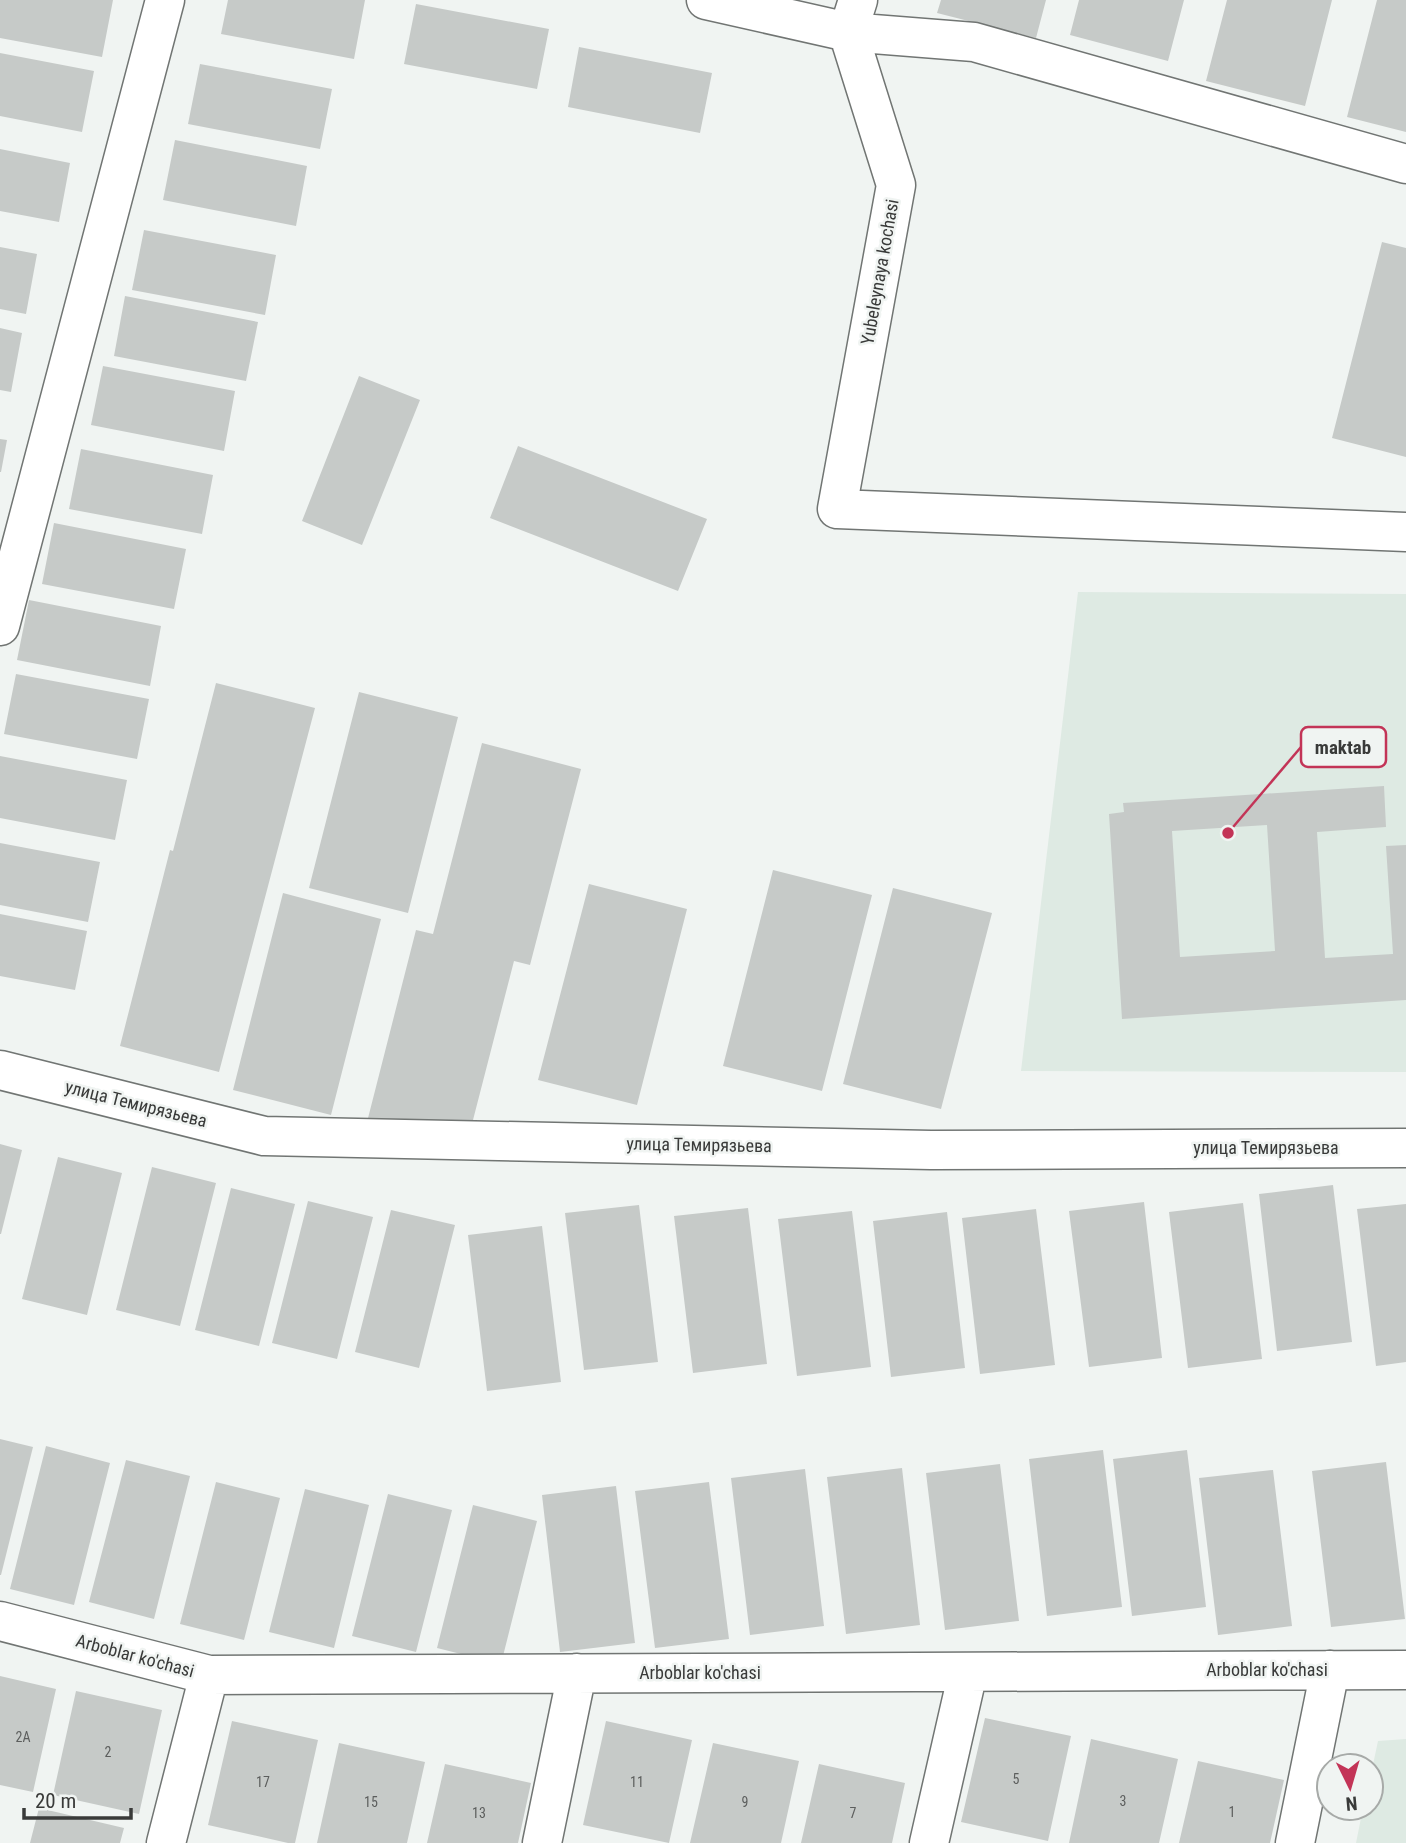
<svg xmlns="http://www.w3.org/2000/svg" width="1406" height="1843" viewBox="0 0 1406 1843" font-family="'Roboto Condensed',sans-serif">
  <style>
    .built { fill: #deeae3 }
    .building { fill: #c6cac8; fill-rule: evenodd }
    .lines { fill: none; stroke-linecap: round; stroke-linejoin: round }
    .minor-casing { stroke: #717573; stroke-width: 41 }
    .minor { stroke: #fff; stroke-width: 38 }
    .labels { text-anchor: middle; stroke-width: 5; stroke-linejoin: round; paint-order: stroke }
    .number-label { font-size: 14px; fill: #5c5e5d }
    .street-label { font-size: 18px; fill: #393a39; stroke: #f0f4f2 }
    .leader { fill: none; stroke: #c33457; stroke-width: 2.5 }
    .callout-dot { fill: #c33457; stroke: #f0f4f2; stroke-width: 2.5 }
    .callout { fill: #f0f4f2; stroke: #c33457; stroke-width: 2.5 }
    .callout-label { font-size: 19px; text-anchor: middle; font-weight: bold; fill: #393a39 }
  </style>
  <rect width="100%" height="100%" fill="#f0f4f2"/>
  <path class="built" d="M 1078,592 L 1406,594 L 1406,1072 L 1021,1071 Z
    M 1406,1739 L 1406,1843 L 1356,1843 L 1363,1808 L 1371,1808 L 1371,1774 L 1378,1741 Z"/>
  <path class="building" d="M 0,0 L 113,0 L 102,57 L 0,38 Z
    M 228,0 L 365,0 L 354,59 L 221,34 Z
    M 941,0 L 1046,0 L 1036,38 L 937,13 Z
    M 1079,0 L 1184,0 L 1168,61 L 1070,35 Z
    M 1227,0 L 1332,0 L 1305,106 L 1206,81 Z
    M 1377,0 L 1406,0 L 1406,132 L 1347,117 Z
    M 416,4 L 549,29 L 537,89 L 404,64 Z
    M 579,47 L 712,73 L 700,133 L 568,107 Z
    M 0,53 L 94,71 L 82,132 L 0,116 Z
    M 200,64 L 332,89 L 320,149 L 188,124 Z
    M 175,140 L 307,166 L 296,226 L 163,200 Z
    M 0,149 L 70,163 L 59,222 L 0,211 Z
    M 144,230 L 276,255 L 265,315 L 132,290 Z
    M 1382,242 L 1406,248 L 1406,457 L 1332,438 Z
    M 0,247 L 37,254 L 26,314 L 0,309 Z
    M 125,296 L 258,322 L 246,381 L 114,356 Z
    M 0,328 L 22,333 L 11,392 L 0,390 Z
    M 103,366 L 235,391 L 224,451 L 91,425 Z
    M 359,376 L 420,400 L 362,545 L 302,521 Z
    M 0,439 L 7,440 L 1,472 L 0,472 Z
    M 518,446 L 707,519 L 678,591 L 490,518 Z
    M 81,449 L 213,475 L 202,534 L 69,509 Z
    M 54,523 L 186,549 L 174,609 L 42,584 Z
    M 29,600 L 161,626 L 150,686 L 17,660 Z
    M 16,674 L 149,699 L 137,759 L 4,734 Z
    M 216,683 L 315,708 L 219,1072 L 120,1046 L 170,850 L 173,851 Z
    M 359,692 L 458,717 L 408,913 L 309,888 Z
    M 482,743 L 581,769 L 530,965 L 514,961 L 465,1151 L 366,1126 L 416,930 L 433,934 Z
    M 0,756 L 127,780 L 115,840 L 0,818 Z
    M 1384,786 L 1386,827 L 1317,832 L 1325,958 L 1393,954 L 1386,846 L 1406,845 L 1406,1000 L 1122,1019 L 1109,814 L 1124,812 L 1123,803 ZM 1267,825 L 1275,951 L 1180,957 L 1172,831 Z
    M 0,843 L 100,862 L 88,922 L 0,905 Z
    M 773,870 L 872,895 L 822,1091 L 723,1066 Z
    M 589,884 L 687,909 L 637,1105 L 538,1080 Z
    M 893,888 L 992,913 L 941,1109 L 843,1084 Z
    M 283,893 L 381,919 L 331,1115 L 233,1090 Z
    M 0,914 L 87,931 L 75,990 L 0,976 Z
    M 0,1144 L 22,1150 L 1,1234 L 0,1234 Z
    M 58,1157 L 122,1173 L 87,1315 L 22,1299 Z
    M 152,1167 L 216,1183 L 180,1326 L 116,1310 Z
    M 1333,1185 L 1352,1342 L 1277,1351 L 1259,1194 Z
    M 231,1188 L 295,1204 L 259,1346 L 195,1330 Z
    M 308,1201 L 373,1217 L 337,1359 L 272,1343 Z
    M 1144,1202 L 1162,1358 L 1089,1367 L 1069,1211 Z
    M 1243,1203 L 1262,1359 L 1188,1368 L 1169,1212 Z
    M 1406,1204 L 1406,1362 L 1376,1366 L 1357,1209 Z
    M 639,1205 L 658,1362 L 584,1370 L 565,1213 Z
    M 748,1208 L 767,1364 L 693,1373 L 674,1216 Z
    M 1036,1209 L 1055,1365 L 980,1374 L 962,1218 Z
    M 391,1210 L 455,1225 L 419,1368 L 355,1352 Z
    M 852,1211 L 871,1367 L 797,1376 L 778,1219 Z
    M 947,1212 L 965,1368 L 891,1377 L 873,1221 Z
    M 542,1226 L 561,1382 L 487,1391 L 468,1235 Z
    M 0,1439 L 33,1447 L 1,1575 L 0,1575 Z
    M 46,1446 L 110,1463 L 74,1605 L 10,1589 Z
    M 1103,1450 L 1122,1607 L 1047,1616 L 1029,1459 Z
    M 1187,1450 L 1206,1607 L 1132,1616 L 1113,1459 Z
    M 126,1460 L 190,1476 L 154,1619 L 89,1602 Z
    M 1386,1462 L 1405,1619 L 1331,1627 L 1312,1471 Z
    M 1000,1464 L 1019,1621 L 945,1630 L 926,1473 Z
    M 902,1468 L 920,1625 L 846,1634 L 827,1477 Z
    M 805,1469 L 824,1626 L 750,1635 L 731,1478 Z
    M 1273,1470 L 1292,1626 L 1218,1635 L 1199,1478 Z
    M 216,1482 L 280,1498 L 244,1640 L 180,1624 Z
    M 709,1482 L 729,1639 L 655,1648 L 635,1491 Z
    M 616,1486 L 635,1643 L 560,1652 L 542,1495 Z
    M 305,1489 L 369,1505 L 334,1648 L 269,1632 Z
    M 388,1494 L 452,1510 L 416,1652 L 352,1636 Z
    M 473,1505 L 537,1521 L 501,1664 L 437,1648 Z
    M 0,1676 L 56,1689 L 33,1792 L 0,1785 Z
    M 76,1691 L 162,1710 L 139,1814 L 53,1795 Z
    M 985,1718 L 1071,1736 L 1048,1841 L 961,1822 Z
    M 232,1721 L 318,1740 L 295,1843 L 288,1843 L 208,1825 Z
    M 606,1721 L 692,1740 L 669,1843 L 583,1825 Z
    M 1091,1739 L 1178,1759 L 1159,1843 L 1069,1843 Z
    M 339,1743 L 425,1762 L 407,1843 L 317,1843 Z
    M 713,1743 L 799,1761 L 781,1843 L 690,1843 Z
    M 1198,1761 L 1284,1780 L 1270,1843 L 1179,1843 Z
    M 445,1764 L 531,1783 L 518,1843 L 427,1843 Z
    M 819,1764 L 905,1783 L 892,1843 L 801,1843 Z
    M 39,1808 L 124,1828 L 120,1843 L 30,1843 Z"/>
  <g class="lines">
    <g class="minor-casing">
      <path id="minor" d="M 706,0 L 848,32 L 974,42 L 1406,164
        M 858,0 L 848,32 L 896,185 L 837,509 L 1406,532
        M 0,626 L 165,0
        M 0,1070 L 264,1136 L 931,1150 L 1406,1148
        M 0,1621 L 209,1675 L 1406,1670
        M 166,1843 L 209,1675
        M 542,1843 L 577,1673
        M 929,1843 L 968,1672
        M 1295,1843 L 1330,1670"/>
    </g>
    <use href="#minor" class="minor"/>
  </g>
  <g class="labels">
    <g class="number-label">
      <text x="23" y="1742">2A</text>
      <text x="108" y="1757">2</text>
      <text x="1016" y="1784">5</text>
      <text x="263" y="1787">17</text>
      <text x="637" y="1787">11</text>
      <text x="1123" y="1806">3</text>
      <text x="371" y="1807">15</text>
      <text x="745" y="1807">9</text>
      <text x="1232" y="1817">1</text>
      <text x="479" y="1818">13</text>
      <text x="853" y="1818">7</text>
    </g>
    <g class="street-label">
      <text transform="translate(880 272) rotate(-80)" y="6">Yubeleynaya kochasi</text>
      <text transform="translate(136 1104) rotate(14)" y="6">улица Темирязьева</text>
      <text transform="translate(699 1145) rotate(1)" y="6">улица Темирязьева</text>
      <text x="1266" y="1154">улица Темирязьева</text>
      <text transform="translate(135 1656) rotate(15)" y="6">Arboblar ko'chasi</text>
      <text x="1267" y="1676">Arboblar ko'chasi</text>
      <text x="700" y="1679">Arboblar ko'chasi</text>
    </g>
  </g>
  <path class="leader" d="M1228 833L1301 747"/>
  <circle class="callout-dot" cx="1228" cy="833" r="7"/>
  <rect class="callout" x="1301" y="727" width="85" height="40" rx="7"/>
  <g class="callout-label">
    <text x="1343" y="754">maktab</text>
  </g>
  <g transform="translate(1350 1787) rotate(175)"><circle r="33" fill="#f0f4f2" stroke="#a7aaa8" stroke-width="2"/>
  <path d="M0-5L12 26L0 18L-12 26Z" fill="#c33457"/>
  <text y="-10" font-size="19" font-weight="bold" text-anchor="middle" fill="#393a39">N</text>
  </g>
  <path d="M24 1808v10h107v-10" fill="none" stroke="#393a39" stroke-width="3.5"/>
  <text x="35" y="1808" font-size="21" fill="#393a39" stroke="#f0f4f2" stroke-width="5" paint-order="stroke">20 m</text>
</svg>
